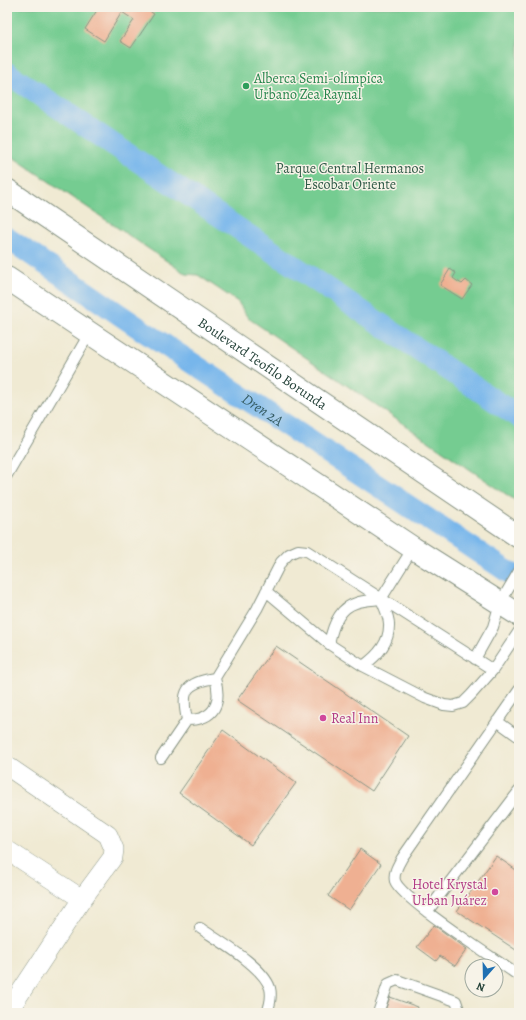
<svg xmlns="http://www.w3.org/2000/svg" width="526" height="1020" viewBox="0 0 526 1020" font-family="Alegreya,serif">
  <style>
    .green { fill: #75cc91; stroke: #4a8462 }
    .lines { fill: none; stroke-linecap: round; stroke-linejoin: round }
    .canal { stroke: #77b6eb; stroke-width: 22 }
    .building { fill: #efb092 }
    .lane-casing { stroke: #889484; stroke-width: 12 }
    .street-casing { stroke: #889484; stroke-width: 20 }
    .secondary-casing { stroke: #889484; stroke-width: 24 }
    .lane { stroke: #fff; stroke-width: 10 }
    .street { stroke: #fff; stroke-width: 19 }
    .secondary { stroke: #fff; stroke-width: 22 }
    .leisure-dot { fill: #2e9e5b; stroke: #f7f3e8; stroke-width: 1.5 }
    .hotel-dot { fill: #d1479c; stroke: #f7f3e8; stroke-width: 1.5 }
    .labels { text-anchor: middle; stroke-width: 3; stroke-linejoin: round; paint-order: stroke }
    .leisure-label { font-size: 14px; fill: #27864d; stroke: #f7f3e8; text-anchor: start }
    .park-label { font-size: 14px; fill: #305a47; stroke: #f7f3e8 }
    .street-label { font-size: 14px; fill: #1f3d34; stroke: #f7f3e8 }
    .hotel-label { font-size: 14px; fill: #b23c85; stroke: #f7f3e8; text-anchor: start }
    .water-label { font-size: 15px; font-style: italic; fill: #355b62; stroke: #f7f3e8 }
  </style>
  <rect width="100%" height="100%" fill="#f7f3e8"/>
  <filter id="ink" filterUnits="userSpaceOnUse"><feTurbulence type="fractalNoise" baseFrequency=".025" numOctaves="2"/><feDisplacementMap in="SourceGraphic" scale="8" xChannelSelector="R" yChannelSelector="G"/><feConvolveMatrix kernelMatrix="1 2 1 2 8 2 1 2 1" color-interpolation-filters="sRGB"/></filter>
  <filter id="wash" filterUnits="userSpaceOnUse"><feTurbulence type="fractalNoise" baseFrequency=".012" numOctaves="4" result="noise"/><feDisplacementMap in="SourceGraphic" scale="16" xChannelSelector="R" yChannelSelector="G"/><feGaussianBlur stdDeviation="0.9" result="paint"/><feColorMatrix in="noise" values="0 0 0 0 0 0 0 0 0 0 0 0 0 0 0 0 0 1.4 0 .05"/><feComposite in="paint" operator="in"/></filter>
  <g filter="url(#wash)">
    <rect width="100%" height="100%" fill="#f0ead3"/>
    <path class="green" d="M 7,7 L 519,7 L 519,503 L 248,318 L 238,302 L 198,275 L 186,274 L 7,153 Z"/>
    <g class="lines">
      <g class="canal">
        <path d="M 7,73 L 519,417"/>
        <path id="s1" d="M 7,238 L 145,332 L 519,579"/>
      </g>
    </g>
    <g id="blocks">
      <path class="building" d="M 99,7 L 143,7 L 154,14 L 131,48 L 120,41 L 134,20 L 122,12 L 104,41 L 85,29 Z
        M 450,269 L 456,273 L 453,278 L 457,281 L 462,284 L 466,280 L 472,285 L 462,299 L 440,285 Z
        M 276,646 L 408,736 L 372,791 L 237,700 Z
        M 223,730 L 296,783 L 251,845 L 179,793 Z
        M 360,849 L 381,864 L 349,910 L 328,896 Z
        M 496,856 L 519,872 L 519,952 L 457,911 Z
        M 434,925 L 467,949 L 455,966 L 440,956 L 436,961 L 417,947 Z
        M 390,997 L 418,1007 L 417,1011 L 422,1013 L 384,1013 Z"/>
    </g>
  </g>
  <g filter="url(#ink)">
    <use href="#blocks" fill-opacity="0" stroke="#889484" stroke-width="1"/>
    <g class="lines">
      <g class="lane-casing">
        <path id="lane" d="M 7,475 L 89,334
          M 266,591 L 329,644 L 363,666 L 425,698 L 444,705 L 453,706 L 463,703 L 471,695 L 493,670 L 519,631
          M 329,644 C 332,628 338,608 356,603 C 363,600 373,600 381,599
          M 475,659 L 493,627 L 500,603 L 519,571
          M 363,666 C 376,657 389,644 389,626 C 390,618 384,607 381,599 L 413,548
          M 519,690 L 402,858 C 398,865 393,873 395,881 C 402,900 497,960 519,976
          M 187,720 C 215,720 222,703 215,678
          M 497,721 L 519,737
          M 161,758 L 187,720 C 181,691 185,683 215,678 L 257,609 L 281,562 L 289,554 L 298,550 L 307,551 L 493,670
          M 427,912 L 519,791
          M 200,928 C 219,941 263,966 270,988 C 272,996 270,1005 267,1013
          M 378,1013 L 388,984 L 397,980 L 456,1001 L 460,1013"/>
      </g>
      <g class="street-casing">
        <path id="street" d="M 7,766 L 108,835 L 114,849 L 113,857 L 82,899 L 7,1013
          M 7,850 L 82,899"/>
      </g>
      <g class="secondary-casing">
        <g id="secondary">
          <path id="s2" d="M 7,190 L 519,537"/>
          <path d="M 7,278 L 413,548 L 519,615"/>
        </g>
      </g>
      <use href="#lane" class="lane"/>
      <use href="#street" class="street"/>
      <use href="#secondary" class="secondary"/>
    </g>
  </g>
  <circle class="leisure-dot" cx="246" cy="86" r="4"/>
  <g class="hotel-dot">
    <circle cx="323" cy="718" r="4"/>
    <circle cx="495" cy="892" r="4"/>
  </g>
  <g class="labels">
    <g class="leisure-label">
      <text x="254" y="83">Alberca Semi-olímpica<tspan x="254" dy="16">Urbano Zea Raynal</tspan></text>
    </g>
    <g class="park-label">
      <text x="350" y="173">Parque Central Hermanos<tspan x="350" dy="16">Escobar Oriente</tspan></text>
    </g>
    <g class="street-label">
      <text dy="5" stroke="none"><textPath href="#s2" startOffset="309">Boulevard Teofilo Borunda</textPath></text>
    </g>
    <g class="hotel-label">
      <text x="331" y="723">Real Inn</text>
      <text x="487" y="889" text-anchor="end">Hotel Krystal<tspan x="487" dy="16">Urban Juárez</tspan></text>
    </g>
    <g class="water-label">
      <text dy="5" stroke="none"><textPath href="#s1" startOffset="308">Dren 2A</textPath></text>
    </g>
  </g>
  <rect width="526" height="1020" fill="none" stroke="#f7f3e8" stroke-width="24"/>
  <g transform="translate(484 978) rotate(200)"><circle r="19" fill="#f7f3e8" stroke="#a1aaa0"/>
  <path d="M0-3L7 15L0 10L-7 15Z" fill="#1f6fb2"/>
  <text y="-6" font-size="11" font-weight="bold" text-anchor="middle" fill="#1f3d34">N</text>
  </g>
</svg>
